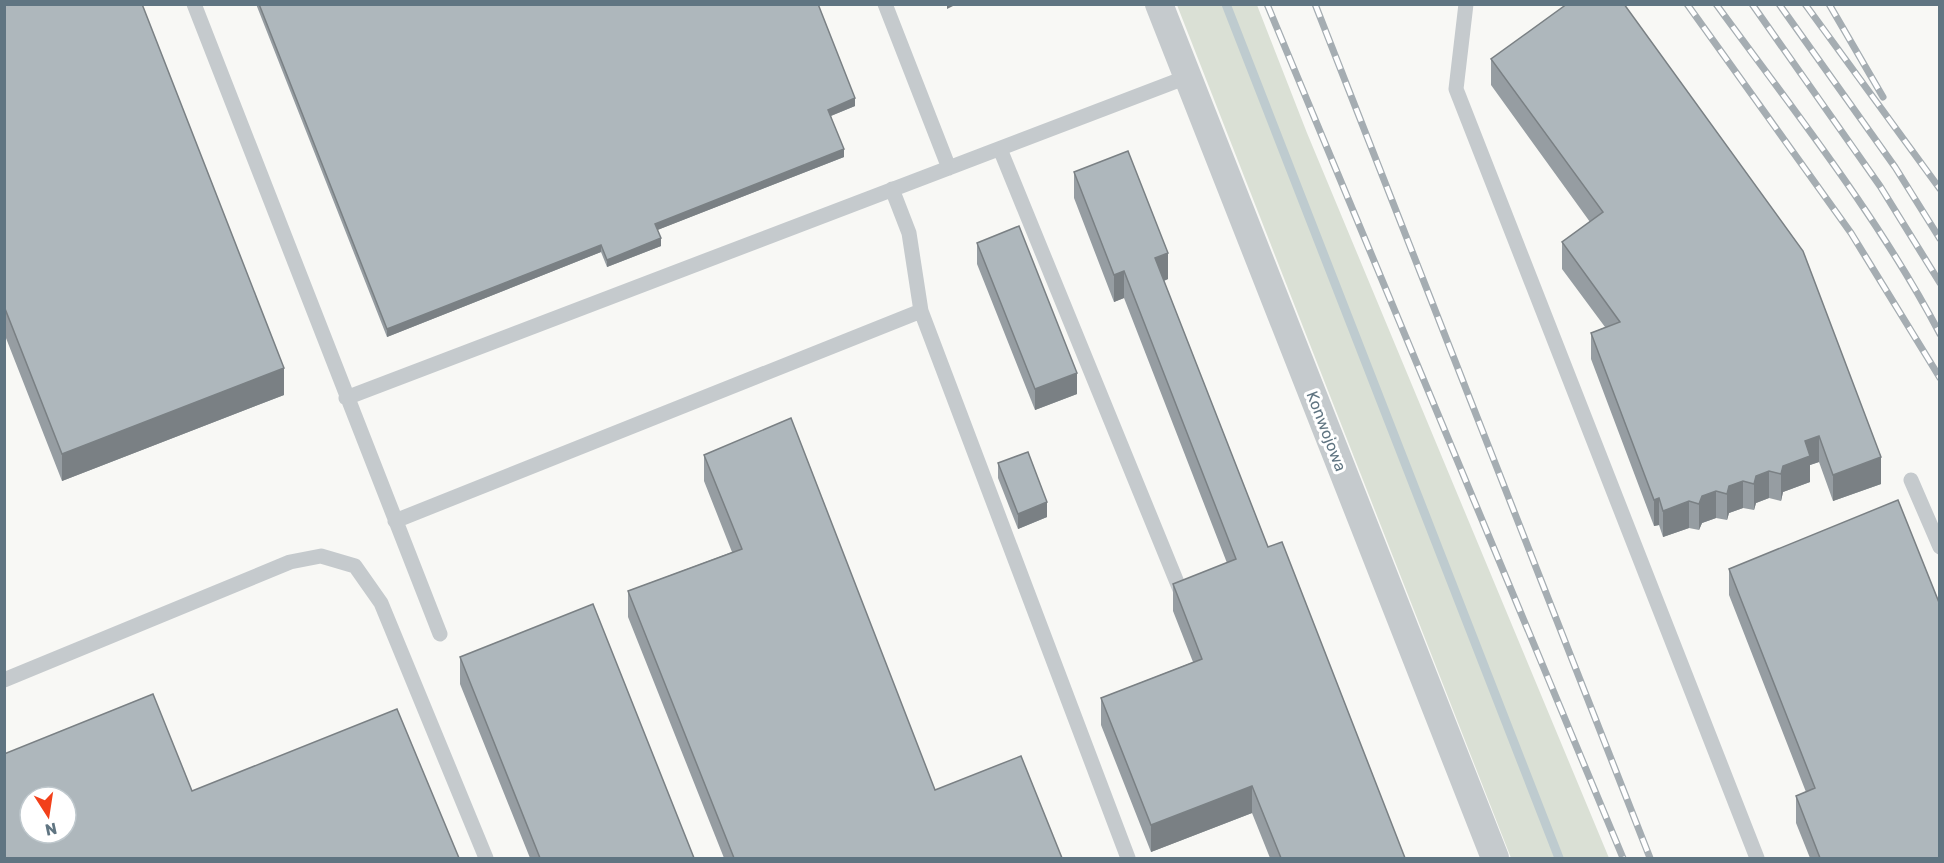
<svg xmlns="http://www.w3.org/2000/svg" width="1944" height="863" viewBox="0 0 1944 863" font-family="Rubik,sans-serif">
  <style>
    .green { fill: #dae0d5 }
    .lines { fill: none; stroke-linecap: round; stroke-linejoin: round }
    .stream { stroke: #becbcf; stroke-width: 9 }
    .lane { stroke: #c5cacd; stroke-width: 15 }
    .street { stroke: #c5cacd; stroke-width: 28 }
    .rail-casing { stroke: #a5adb2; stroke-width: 7 }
    .rail { stroke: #fff; stroke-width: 4.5; stroke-dasharray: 14; stroke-linecap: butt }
    .wall { fill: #969da2 }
    .shaded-wall { fill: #7a8084 }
    .building { fill: #aeb7bc; stroke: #7a8084; stroke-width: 1.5; fill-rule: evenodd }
    .labels { text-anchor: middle; stroke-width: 6; stroke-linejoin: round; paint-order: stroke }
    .street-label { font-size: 16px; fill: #607582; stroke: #fff }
  </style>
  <rect width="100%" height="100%" fill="#f8f8f5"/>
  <path class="green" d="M 1177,5 L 1257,5 L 1307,133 L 1609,858 L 1511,858 Z"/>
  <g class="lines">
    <path class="stream" d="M 1226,4 L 1559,858"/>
    <path class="lane" d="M 194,4 L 440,634
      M 885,4 L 949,168
      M 1466,4 L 1456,89 L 1757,858
      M 1000,149 L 1183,597
      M 921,311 L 1128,858
      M 346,398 L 1187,77
      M 1911,480 L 1940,547
      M 395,521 L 921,311 L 909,233 L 892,189
      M 4,680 L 290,562 L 321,556 L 355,566 L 381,603 L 486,858"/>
    <path class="street" d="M 1159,4 L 1495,858"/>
    <g class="rail-casing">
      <path id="rail" d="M 1267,4 L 1623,858
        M 1315,4 L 1650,858
        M 1687,4 L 1851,233 L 1940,378
        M 1716,4 C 1794,111 1878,216 1940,334
        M 1752,4 L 1880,186 L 1940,283
        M 1779,4 L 1895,167 L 1940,239
        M 1805,4 L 1940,189
        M 1829,4 L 1883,97"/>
    </g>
    <use href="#rail" class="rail"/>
  </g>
  <path class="wall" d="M 4,4 L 284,395 L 62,481 L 4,333 Z
    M 256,4 L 818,4 L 855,106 L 831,116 L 844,157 L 657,230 L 661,246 L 607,267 L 601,252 L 387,337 Z
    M 1491,59 L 1881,484 L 1833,501 L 1819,462 L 1810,465 L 1810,482 L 1783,492 L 1781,501 L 1769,498 L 1756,503 L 1754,510 L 1743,508 L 1729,513 L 1727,520 L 1716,518 L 1702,523 L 1699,530 L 1689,528 L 1663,537 L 1659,525 L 1654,526 L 1591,359 L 1591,333 L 1605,327 L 1562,269 L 1562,242 L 1590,222 L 1491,85 Z
    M 1074,172 L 1168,279 L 1164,281 L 1268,547 L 1405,858 L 1270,858 L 1252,813 L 1151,852 L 1101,725 L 1101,698 L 1193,662 L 1173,611 L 1173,584 L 1227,563 L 1124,298 L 1114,302 L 1074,198 Z
    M 977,243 L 1077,394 L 1035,410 L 977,264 Z
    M 704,455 L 935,790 L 1062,858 L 724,858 L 628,617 L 628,591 L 732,552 L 704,481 Z
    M 998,463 L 1047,517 L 1018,529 L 998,478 Z
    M 1729,569 L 1940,858 L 1810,858 L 1796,823 L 1796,796 L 1806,792 L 1729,595 Z
    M 460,657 L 694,858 L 530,858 L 460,684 Z"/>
  <path class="shaded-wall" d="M 947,4 L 957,4 L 947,9 Z
    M 855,98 L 855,106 L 828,117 L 828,110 Z
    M 844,149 L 844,157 L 655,231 L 655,224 Z
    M 661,238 L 661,246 L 607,267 L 607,260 Z
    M 601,245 L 601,252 L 387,337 L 387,329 Z
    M 1168,253 L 1168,279 L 1155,284 L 1155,258 Z
    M 1124,271 L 1124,298 L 1114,302 L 1114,275 Z
    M 284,368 L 284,395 L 62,481 L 62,454 Z
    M 1077,373 L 1077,394 L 1035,410 L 1035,389 Z
    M 1819,436 L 1819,462 L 1810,465 L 1810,482 L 1783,492 L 1781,501 L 1781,474 L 1783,466 L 1805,441 Z
    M 1881,457 L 1881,484 L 1833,501 L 1833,475 Z
    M 1769,471 L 1769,498 L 1756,503 L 1754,510 L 1754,484 L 1756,476 Z
    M 1743,481 L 1743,508 L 1729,513 L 1727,520 L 1727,494 L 1729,486 Z
    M 1716,491 L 1716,518 L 1702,523 L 1699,530 L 1699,504 L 1702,496 Z
    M 1659,498 L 1659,525 L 1654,526 L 1654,500 Z
    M 1689,501 L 1689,528 L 1663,537 L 1663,511 Z
    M 1047,502 L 1047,517 L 1018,529 L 1018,514 Z
    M 1252,786 L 1252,813 L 1151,852 L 1151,825 Z"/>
  <path class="building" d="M 4,4 L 142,4 L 284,368 L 62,454 L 4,306 Z
    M 259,4 L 818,4 L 855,98 L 828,110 L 844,149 L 655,224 L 661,238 L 607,260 L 601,245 L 387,329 Z
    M 1567,4 L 1624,4 L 1803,251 L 1881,457 L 1833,475 L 1819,436 L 1805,441 L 1810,456 L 1783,466 L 1781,474 L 1769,471 L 1756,476 L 1754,484 L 1743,481 L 1729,486 L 1727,494 L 1716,491 L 1702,496 L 1699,504 L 1689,501 L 1663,511 L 1659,498 L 1654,500 L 1591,333 L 1620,322 L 1562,242 L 1603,212 L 1491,59 Z
    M 1128,151 L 1168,253 L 1155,258 L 1268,547 L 1282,542 L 1405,858 L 1281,858 L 1252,786 L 1151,825 L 1101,698 L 1202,659 L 1173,584 L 1236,559 L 1124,271 L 1114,275 L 1074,172 Z
    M 1019,226 L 1077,373 L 1035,389 L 977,243 Z
    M 791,418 L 935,790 L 1021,756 L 1062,858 L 734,858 L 628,591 L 742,549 L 704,455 Z
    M 1028,452 L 1047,502 L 1018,514 L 998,463 Z
    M 1898,500 L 1940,605 L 1940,858 L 1820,858 L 1796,796 L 1815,788 L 1729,569 Z
    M 593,604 L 694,858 L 540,858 L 460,657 Z
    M 153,694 L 192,791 L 397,709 L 459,858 L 4,858 L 4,754 ZM 30,797 L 66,797 L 66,833 L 30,833 Z"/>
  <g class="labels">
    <g class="street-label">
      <text transform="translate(1327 431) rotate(69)" y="6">Konwojowa</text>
    </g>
  </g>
  <rect width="1944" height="863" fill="none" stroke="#607582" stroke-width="12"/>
  <g transform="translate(48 815) rotate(168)"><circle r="28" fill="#ffffff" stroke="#bfc8cd" stroke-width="1.5"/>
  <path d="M0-4.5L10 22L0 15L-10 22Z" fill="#f2401a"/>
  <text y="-9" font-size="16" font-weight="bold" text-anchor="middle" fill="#607582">N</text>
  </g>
</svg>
